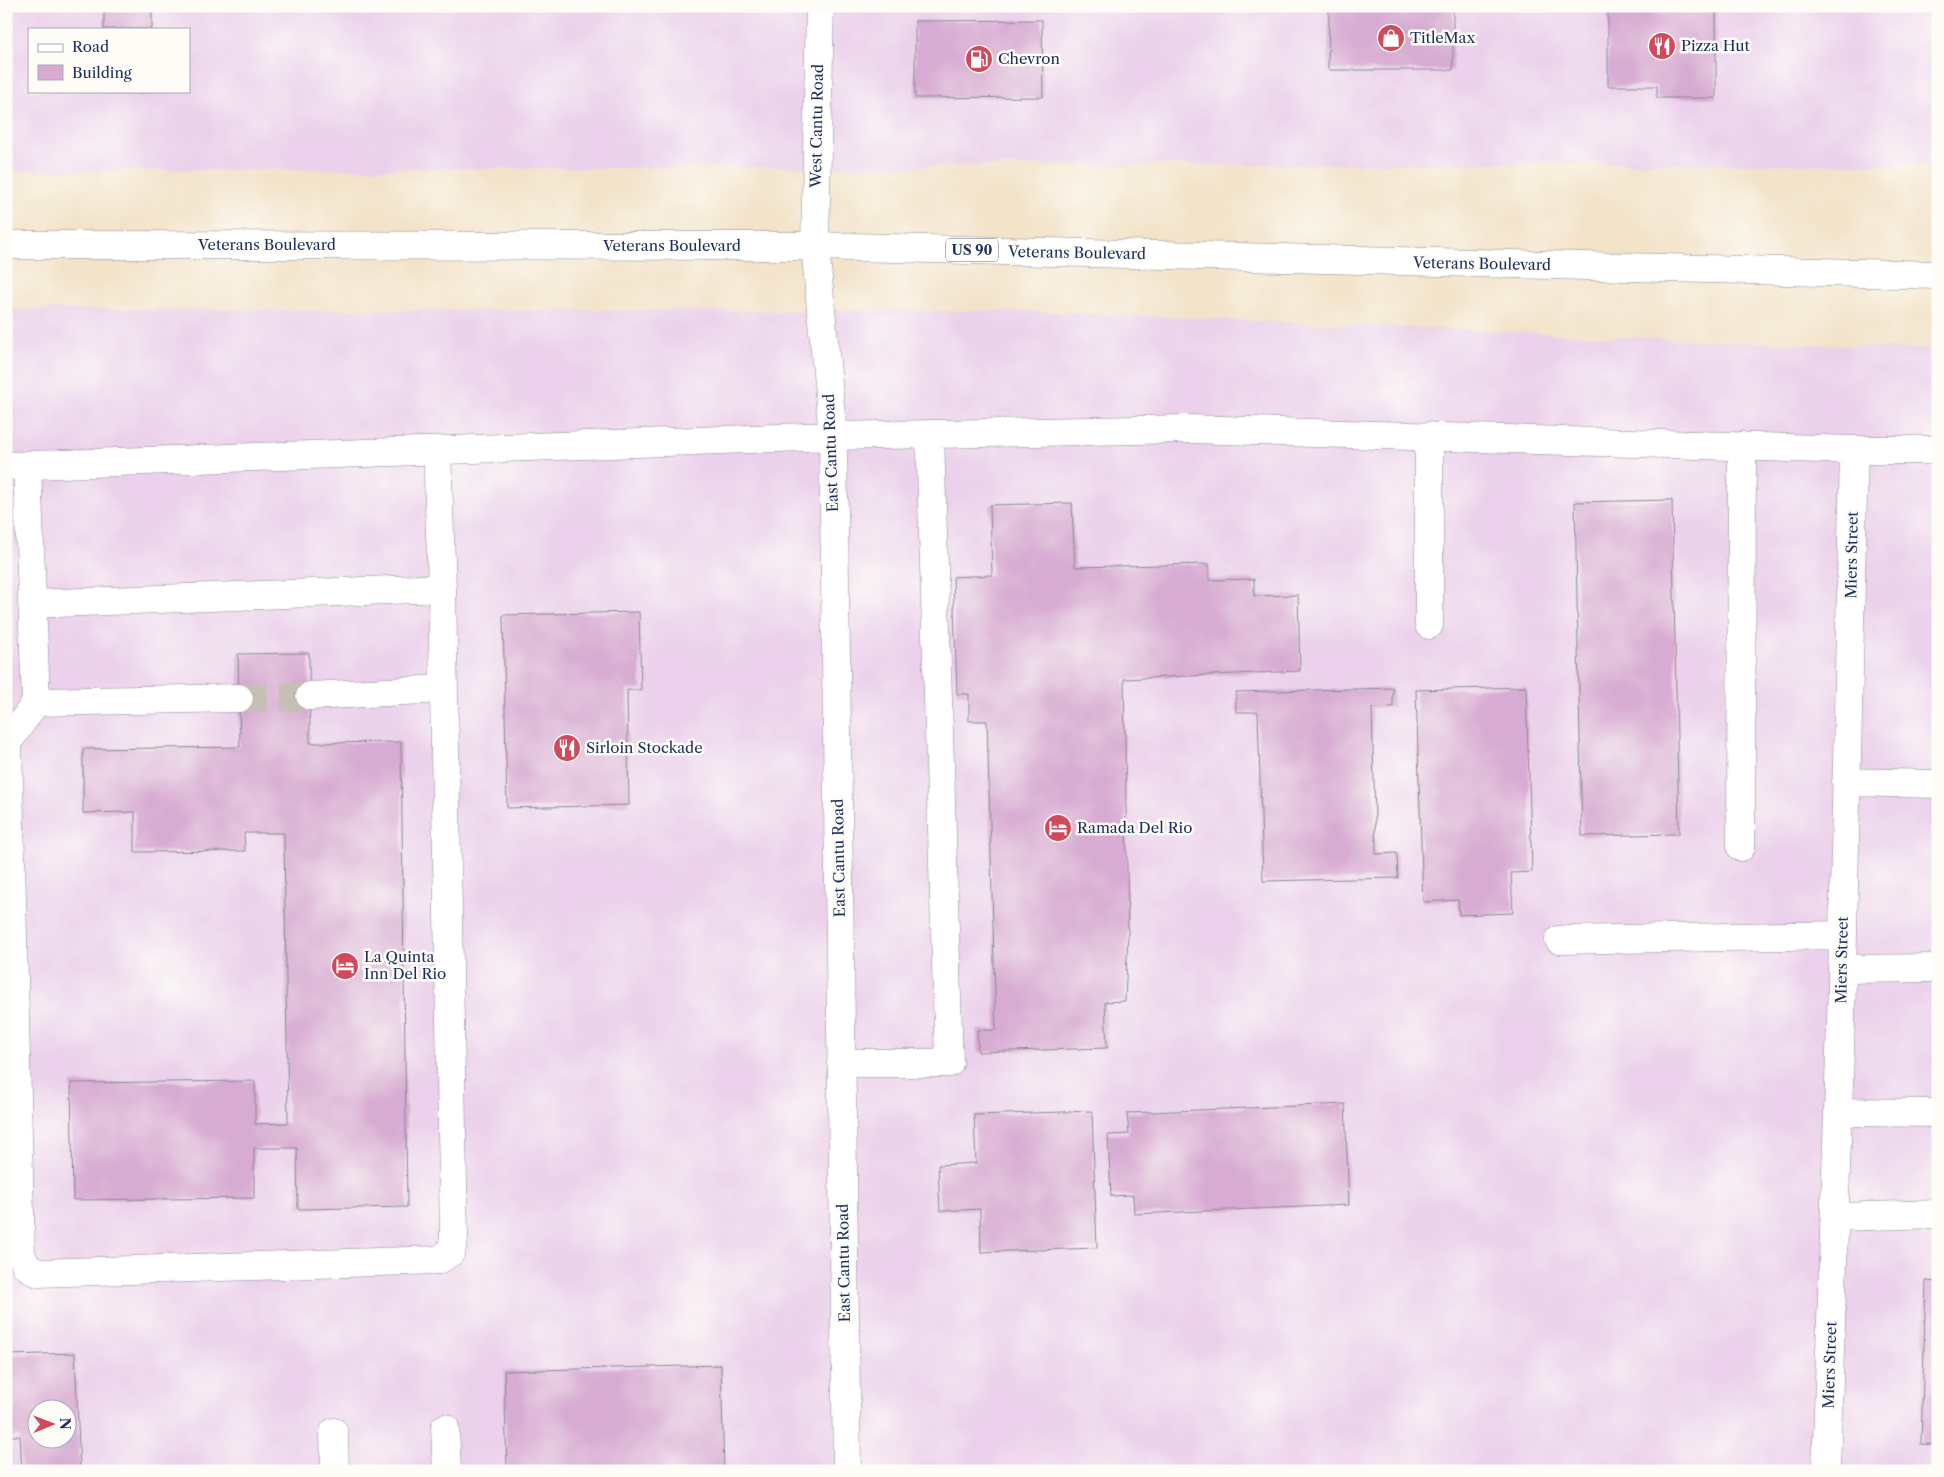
<svg xmlns="http://www.w3.org/2000/svg" width="1944" height="1477" viewBox="0 0 1944 1477" font-family="'Libre Caslon Text',serif">
  <style>
    .built { fill: #ebd1eb; fill-rule: evenodd }
    .building { fill: #d7abd2; fill-rule: evenodd }
    .lines { fill: none; stroke-linecap: round; stroke-linejoin: round }
    .minor-tunnel { stroke: #c8bfb4; stroke-width: 28; stroke-dasharray: 28 14; stroke-linecap: butt }
    .minor-casing { stroke: #878994; stroke-width: 29 }
    .major-casing { stroke: #878994; stroke-width: 29 }
    .minor { stroke: #fff; stroke-width: 28 }
    .major { stroke: #fff; stroke-width: 28 }
    .labels { text-anchor: middle; stroke-width: 5; stroke-linejoin: round; paint-order: stroke }
    .shield { fill: #fdfcf7; stroke: #5f6c8c; stroke-width: 1 }
    .shield-label { font-size: 14px; font-weight: bold; fill: #1b2f5e }
    .poi-label { font-size: 15px; fill: #1b2f5e; stroke: #fdfcf7; text-anchor: start }
    .street-label { font-size: 15px; fill: #1b2f5e; stroke: #fdfcf7 }
  </style>
  <rect width="100%" height="100%" fill="#fdfcf7"/>
  <filter id="ink" filterUnits="userSpaceOnUse"><feTurbulence type="fractalNoise" baseFrequency=".02" numOctaves="2"/><feDisplacementMap in="SourceGraphic" scale="10" xChannelSelector="R" yChannelSelector="G"/><feConvolveMatrix kernelMatrix="1 2 1 2 8 2 1 2 1" color-interpolation-filters="sRGB"/></filter>
  <filter id="wash" filterUnits="userSpaceOnUse"><feTurbulence type="fractalNoise" baseFrequency=".0096" numOctaves="4" result="noise"/><feDisplacementMap in="SourceGraphic" scale="20" xChannelSelector="R" yChannelSelector="G"/><feGaussianBlur stdDeviation="1.12" result="paint"/><feColorMatrix in="noise" values="0 0 0 0 0 0 0 0 0 0 0 0 0 0 0 0 0 1.4 0 .05"/><feComposite in="paint" operator="in"/></filter>
  <g filter="url(#wash)">
    <rect width="100%" height="100%" fill="#f3e3c9"/>
    <path class="built" d="M 6,6 L 1938,6 L 1938,165 L 1553,163 L 6,171 ZM 29,29 L 189,29 L 189,91 L 29,91 Z
      M 6,309 L 1028,311 L 1938,350 L 1938,1471 L 6,1471 ZM 38,1410 L 68,1410 L 68,1440 L 38,1440 Z"/>
    <g id="blocks">
      <path class="building" d="M 104,6 L 152,6 L 152,29 L 104,29 Z
        M 1329,6 L 1453,6 L 1453,70 L 1328,70 Z
        M 1608,6 L 1716,6 L 1716,98 L 1657,98 L 1657,86 L 1608,86 Z
        M 1042,20 L 1043,97 L 915,98 L 915,21 Z
        M 105,91 L 144,91 L 144,93 L 105,93 Z
        M 1672,500 L 1679,834 L 1582,836 L 1575,502 Z
        M 1072,503 L 1075,567 L 1209,564 L 1209,580 L 1254,579 L 1254,596 L 1298,595 L 1300,671 L 1124,679 L 1128,934 L 1125,1001 L 1105,1002 L 1107,1048 L 978,1052 L 977,1030 L 996,1030 L 987,721 L 969,721 L 969,694 L 957,694 L 953,577 L 992,575 L 990,505 Z
        M 639,612 L 641,690 L 627,690 L 629,805 L 507,808 L 503,615 Z
        M 309,653 L 310,743 L 401,742 L 407,1207 L 298,1209 L 297,1148 L 254,1148 L 254,1198 L 73,1200 L 71,1083 L 255,1081 L 255,1124 L 288,1123 L 284,833 L 244,833 L 245,851 L 135,852 L 135,812 L 83,813 L 83,749 L 240,747 L 238,654 Z
        M 1526,687 L 1532,872 L 1511,873 L 1513,913 L 1459,915 L 1458,900 L 1423,902 L 1416,690 Z
        M 1393,688 L 1393,707 L 1372,708 L 1376,854 L 1397,853 L 1398,878 L 1263,881 L 1258,712 L 1236,712 L 1236,692 Z
        M 1345,1104 L 1349,1205 L 1134,1214 L 1133,1195 L 1111,1196 L 1108,1135 L 1129,1134 L 1127,1113 Z
        M 1092,1111 L 1097,1248 L 981,1252 L 980,1209 L 940,1211 L 938,1165 L 976,1163 L 974,1115 Z
        M 1926,1281 L 1938,1282 L 1938,1445 L 1921,1444 Z
        M 75,1353 L 80,1471 L 22,1471 L 20,1436 L 6,1436 L 8,1355 ZM 38,1410 L 68,1410 L 68,1440 L 38,1440 Z
        M 721,1365 L 724,1471 L 507,1471 L 504,1371 Z"/>
    </g>
  </g>
  <g filter="url(#ink)">
    <use href="#blocks" fill-opacity="0" stroke="#878994" stroke-width="1"/>
    <g class="lines">
      <path class="minor-tunnel" d="M 239,698 L 310,696"/>
      <g class="minor-casing">
        <path id="minor" d="M 820,6 L 815,246 L 833,436 L 847,1471
          M 27,465 L 36,702 L 8,742 L 21,1254 L 26,1266 L 38,1273 L 439,1260 L 451,1252 L 454,1238 L 442,588 L 437,450
          M 6,466 L 833,436 L 1188,429 L 1854,450 L 1938,450
          M 32,604 L 442,588
          M 1429,625 L 1429,436
          M 310,696 L 443,689
          M 36,702 L 239,698
          M 1846,782 L 1938,784
          M 1741,847 L 1742,446
          M 1559,940 L 1843,935
          M 1842,969 L 1938,968
          M 841,1063 L 949,1063 L 930,434
          M 1838,1112 L 1938,1113
          M 1835,1217 L 1938,1214
          M 445,1428 L 447,1471
          M 334,1432 L 335,1471
          M 1826,1471 L 1841,1022 L 1854,450"/>
      </g>
      <g class="major-casing">
        <path id="major" d="M 6,245 L 815,246 L 1938,275"/>
      </g>
      <use href="#minor" class="minor"/>
      <use href="#major" class="major"/>
    </g>
  </g>
  <defs>
    <g id="shop-disc" transform="scale(1.4375)"><circle r="9.5" fill="#d1495b" stroke="#fdfcf7"/><path d="M-5-2.5h2.3a2.7 3.5 0 0 1 5.4 0H5L5.5 6h-11ZM-1.5-2.5h3a1.5 2.3 0 0 0-3 0Z" fill="#fff"/></g>
    <g id="restaurant-disc" transform="scale(1.4375)"><circle r="9.5" fill="#d1495b" stroke="#fdfcf7"/><path d="M-5-6h1v4h1v-4h1v4h1v-4h1v5L-1.5 .5V6h-2V.5L-5-1ZM5-6V6H3V1.5H1.5Q1.5-4 5-6Z" fill="#fff"/></g>
    <g id="fuel-disc" transform="scale(1.4375)"><circle r="9.5" fill="#d1495b" stroke="#fdfcf7"/><path d="M-5.5-6h7V0h2V4h1.3V-2.5L3-4.5l.8-.8L6-3V5H2.5V1h-1V6h-7ZM-4.2-4.7v3.2H.2V-4.7Z" fill="#fff"/></g>
    <g id="hotel-disc" transform="scale(1.4375)"><circle r="9.5" fill="#d1495b" stroke="#fdfcf7"/><path d="M-6-4.5h1.5V1H6V5H4.5V3h-9V5H-6ZM-4 0a1.8 1.8 0 1 1 3.6 0ZM.5 0V-2.5h3Q6-2.5 6 0Z" fill="#fff"/></g>
  </defs>
  <g fill-rule="evenodd">
    <use href="#shop-disc" x="1391" y="38"/>
    <use href="#restaurant-disc" x="1662" y="46"/>
    <use href="#fuel-disc" x="979" y="59"/>
    <use href="#restaurant-disc" x="567" y="748"/>
    <use href="#hotel-disc" x="1058" y="828"/>
    <use href="#hotel-disc" x="345" y="966"/>
  </g>
  <g class="labels">
    <rect class="shield" x="946" y="238.5" width="52" height="23" rx="4"/>
    <g class="shield-label">
      <text x="972" y="255">US 90</text>
    </g>
    <g class="poi-label">
      <text x="1410" y="43">TitleMax</text>
      <text x="1681" y="51">Pizza Hut</text>
      <text x="998" y="64">Chevron</text>
      <text x="586" y="753">Sirloin Stockade</text>
      <text x="1077" y="833">Ramada Del Rio</text>
      <text x="364" y="962">La Quinta<tspan x="364" dy="17">Inn Del Rio</tspan></text>
    </g>
    <g class="street-label">
      <text transform="translate(817 126) rotate(-89)" y="5">West Cantu Road</text>
      <text x="267" y="250">Veterans Boulevard</text>
      <text x="672" y="251">Veterans Boulevard</text>
      <text transform="translate(1077 253) rotate(1)" y="5">Veterans Boulevard</text>
      <text transform="translate(1482 264) rotate(1)" y="5">Veterans Boulevard</text>
      <text transform="translate(831 453) rotate(-92)" y="5">East Cantu Road</text>
      <text transform="translate(1852 555) rotate(-89)" y="5">Miers Street</text>
      <text transform="translate(839 858) rotate(-91)" y="5">East Cantu Road</text>
      <text transform="translate(1842 960) rotate(-89)" y="5">Miers Street</text>
      <text transform="translate(844 1263) rotate(-91)" y="5">East Cantu Road</text>
      <text transform="translate(1830 1365) rotate(-88)" y="5">Miers Street</text>
    </g>
  </g>
  <rect width="1944" height="1477" fill="none" stroke="#fdfcf7" stroke-width="25"/>
  <rect x="28" y="28" width="162" height="65" fill="#fdfcf7" stroke="#a3aaba"/>
  <rect x="38" y="44" width="25" height="8" fill="#ffffff" stroke="#a3aaba"/>
  <text x="72" y="52" font-size="15" fill="#1b2f5e">Road</text>
  <rect x="38" y="65" width="25" height="15" fill="#d7abd2" stroke="#a3aaba"/>
  <text x="72" y="78" font-size="15" fill="#1b2f5e">Building</text>
  <g transform="translate(52 1424) rotate(89)"><circle r="24" fill="#fdfcf7" stroke="#a3aaba"/>
  <path d="M0-4L9 19L0 12L-9 19Z" fill="#d1495b"/>
  <text y="-8" font-size="14" font-weight="bold" text-anchor="middle" fill="#1b2f5e">N</text>
  </g>
</svg>
